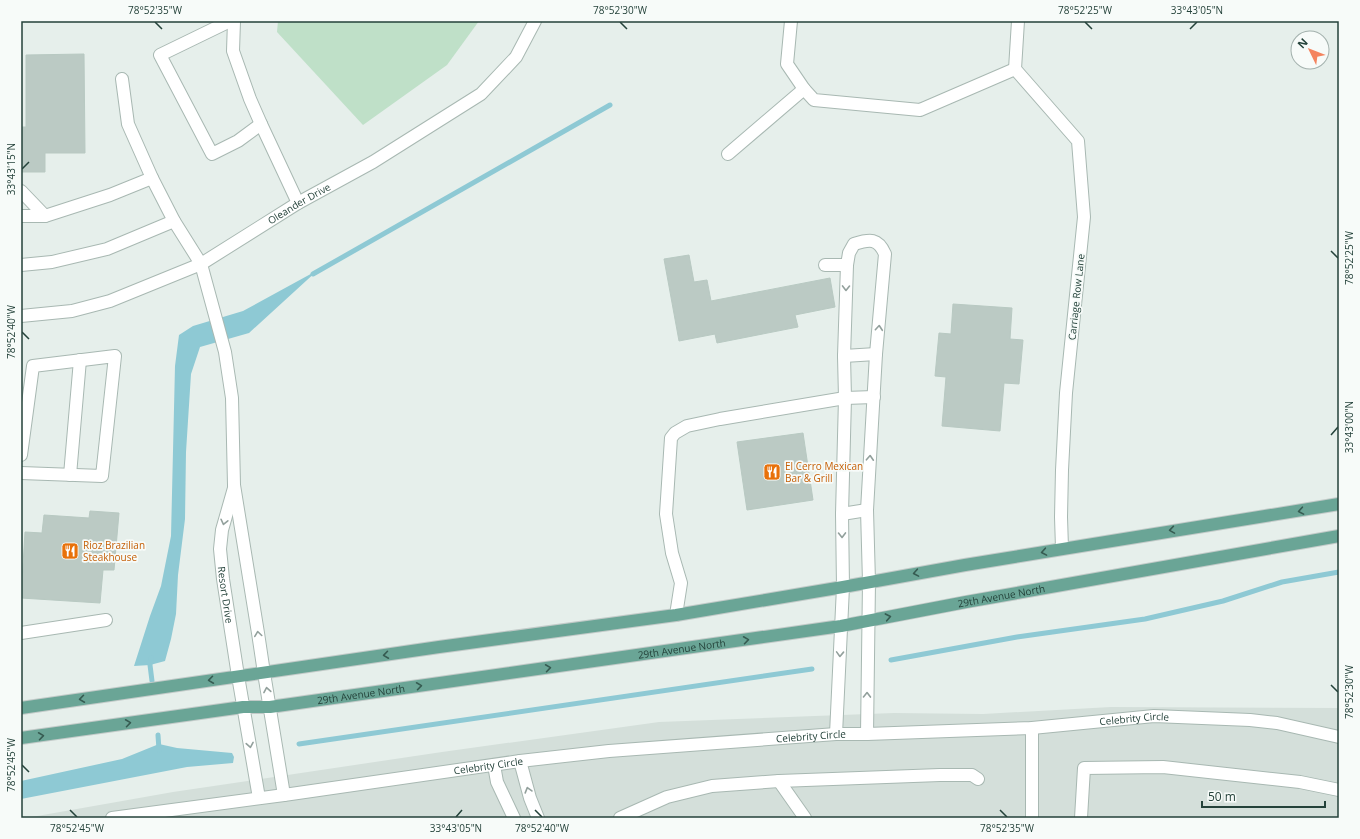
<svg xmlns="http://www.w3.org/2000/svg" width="1360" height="839" viewBox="0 0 1360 839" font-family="'Open Sans',sans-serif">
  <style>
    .built { fill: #d4dfda }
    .green { fill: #bfe0c8 }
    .water { fill: #8ec9d4 }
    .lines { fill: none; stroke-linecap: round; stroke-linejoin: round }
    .stream { stroke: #8ec9d4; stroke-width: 5 }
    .building { fill: #bbcac4; stroke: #b8c9c2 }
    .minor-casing { stroke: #a8b8b2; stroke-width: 14 }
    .major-casing { stroke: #c2cac8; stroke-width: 14 }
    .minor { stroke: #fff; stroke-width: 12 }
    .major { stroke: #6aa596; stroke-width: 12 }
    .oneway { stroke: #92a09c }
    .oneway2 { stroke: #365b51 }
    .ticks { fill: none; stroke: #24423a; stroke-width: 1.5 }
    .labels { text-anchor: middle; stroke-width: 3.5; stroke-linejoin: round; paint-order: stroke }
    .street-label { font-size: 10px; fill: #24423a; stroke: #f7fbf9 }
    .food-label { font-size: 10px; fill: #c56008; stroke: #f7fbf9; text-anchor: start }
    .neatline { fill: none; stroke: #24423a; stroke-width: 1.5 }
    .ticks-label { font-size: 10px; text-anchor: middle; fill: #24423a }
  </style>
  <rect width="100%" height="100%" fill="#e6efeb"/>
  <path class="built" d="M 1111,707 L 1339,708 L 1339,818 L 26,818 L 173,792 L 442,752 L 659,722 L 894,713 L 983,714 Z"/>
  <path class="green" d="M 278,21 L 479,21 L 447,65 L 363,125 L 277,32 Z"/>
  <path class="water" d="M 318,270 L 249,333 L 200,347 L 191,374 L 186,452 L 185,519 L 178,575 L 176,614 L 171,639 L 165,661 L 150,665 L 134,666 L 150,616 L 161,586 L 171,536 L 175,366 L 179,335 L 193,326 L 243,311 Z
    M 159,744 L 177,748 L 232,753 L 234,757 L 233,763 L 187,767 L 21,799 L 21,781 L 122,759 Z"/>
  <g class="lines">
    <path class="stream" d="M 313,274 L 610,105
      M 151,658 L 150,665 L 152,681
      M 891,660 L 1017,637 L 1145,619 L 1223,601 L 1282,582 L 1339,572
      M 158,735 L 159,750
      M 299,744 L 812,669"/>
  </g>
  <path class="building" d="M 84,54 L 85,153 L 45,153 L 45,172 L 21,172 L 21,127 L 26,127 L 26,55 Z
    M 689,255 L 694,282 L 707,280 L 711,301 L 830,278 L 835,307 L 795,315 L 798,327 L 717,343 L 715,334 L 679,341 L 664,259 Z
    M 953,304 L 1012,308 L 1010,339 L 1023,340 L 1019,384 L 1004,383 L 1000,431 L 942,426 L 946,377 L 935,376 L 939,333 L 951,334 Z
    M 803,433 L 813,500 L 747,510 L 737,442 Z
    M 90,511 L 119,513 L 114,570 L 103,570 L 100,603 L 21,598 L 25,532 L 42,533 L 44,515 L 89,518 Z"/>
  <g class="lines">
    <g class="minor-casing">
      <g id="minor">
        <path d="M 230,21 L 160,55 L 212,154 L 238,141 L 261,124"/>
        <path d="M 234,21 L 233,51 L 250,99 L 261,124 L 298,203"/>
        <path d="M 791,21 L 787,64 L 804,89 L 814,100 L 920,110 L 1015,69"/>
        <path d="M 1018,21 L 1015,69 L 1078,141 L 1084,217 L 1066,393 L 1062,470 L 1061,517 L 1062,548"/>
        <path d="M 122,79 L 128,124 L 152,178 L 174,221 L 201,264 L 225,352 L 232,398 L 234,485 L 258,633 L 264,673 L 284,795"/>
        <path d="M 728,154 L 804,89"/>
        <path d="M 21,191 L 45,216"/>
        <path d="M 21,216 L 45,216 L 110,195 L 152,178"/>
        <path d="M 21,265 L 52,262 L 107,249 L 174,221"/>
        <path d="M 825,265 L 847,265"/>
        <path id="s1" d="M 21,316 L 72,311 L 110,301 L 201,264 L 298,203 L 373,162 L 481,94 L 516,57 L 535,21"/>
        <path d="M 844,356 L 876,354"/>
        <path d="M 21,455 L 33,366 L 115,356 L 102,476 L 21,473"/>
        <path d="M 70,475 L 80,360"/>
        <path id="s2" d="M 234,488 L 222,530 L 220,549 L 223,579 L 238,676 L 259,798"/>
        <path d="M 842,514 L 867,510"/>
        <path d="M 676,615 L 681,583 L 672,553 L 666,514 L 671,438 L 675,433 L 687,426 L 720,419 L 845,398 L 874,397"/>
        <path d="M 21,633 L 106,620"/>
        <path d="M 1032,728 L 1032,818"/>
        <path d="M 836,734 L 843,587 L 842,514 L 845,398 L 844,356 L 847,265 L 849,253 L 854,244 C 870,239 878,238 885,254 L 876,354 L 867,510 L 869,582 L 867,734"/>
        <path d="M 520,761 L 530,798 L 538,818"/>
        <path d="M 494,765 L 497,782 L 514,818"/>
        <path d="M 779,781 L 805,818"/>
        <path id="s3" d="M 112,818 L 284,795 L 520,761 L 609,751 L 836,734 L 867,734 L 1032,728 L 1154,716 L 1250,720 L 1277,723 L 1339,737"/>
        <path d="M 620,818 L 667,797 L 712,786 L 779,781 L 940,775 L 972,775 L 978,779"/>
        <path d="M 1081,818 L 1084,768 L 1163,767 L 1300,782 L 1339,790"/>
      </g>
    </g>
    <g class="major-casing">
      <g id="major">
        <path d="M 21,708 L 439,647 L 676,615 L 843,587 L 965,565 L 1339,504"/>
        <path id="s4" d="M 21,738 L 243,707 L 270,707 L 841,626 L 966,602 L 1339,536"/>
      </g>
    </g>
    <use href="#minor" class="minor"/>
    <use href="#major" class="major"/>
  </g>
  <defs><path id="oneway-chevron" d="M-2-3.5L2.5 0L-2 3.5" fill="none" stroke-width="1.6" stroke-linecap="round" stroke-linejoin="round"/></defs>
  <g class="oneway">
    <use href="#oneway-chevron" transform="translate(846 288) rotate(91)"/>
    <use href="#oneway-chevron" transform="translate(879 328) rotate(-85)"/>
    <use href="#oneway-chevron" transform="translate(870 458) rotate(-87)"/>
    <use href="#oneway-chevron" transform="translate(224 522) rotate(103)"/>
    <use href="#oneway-chevron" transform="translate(842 535) rotate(89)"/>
    <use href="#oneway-chevron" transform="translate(258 634) rotate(-98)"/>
    <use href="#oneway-chevron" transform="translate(840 654) rotate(92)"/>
    <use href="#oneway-chevron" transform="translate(267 690) rotate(-100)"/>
    <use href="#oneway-chevron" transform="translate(867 695) rotate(-89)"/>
    <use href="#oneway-chevron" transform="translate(250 745) rotate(80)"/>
    <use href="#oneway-chevron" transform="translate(528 790) rotate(-106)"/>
  </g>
  <g class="oneway2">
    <use href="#oneway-chevron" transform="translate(1301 511) rotate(170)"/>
    <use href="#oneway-chevron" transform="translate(1172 530) rotate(171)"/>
    <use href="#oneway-chevron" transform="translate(1044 552) rotate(170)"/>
    <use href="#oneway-chevron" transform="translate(916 573) rotate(170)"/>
    <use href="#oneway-chevron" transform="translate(888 617) rotate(-11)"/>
    <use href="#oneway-chevron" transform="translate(746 640) rotate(-8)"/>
    <use href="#oneway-chevron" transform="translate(386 655) rotate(172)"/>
    <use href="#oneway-chevron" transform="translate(548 668) rotate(-8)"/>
    <use href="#oneway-chevron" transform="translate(211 680) rotate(172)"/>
    <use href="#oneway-chevron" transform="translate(419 686) rotate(-8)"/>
    <use href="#oneway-chevron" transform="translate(82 699) rotate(172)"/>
    <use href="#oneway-chevron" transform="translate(128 723) rotate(-8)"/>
    <use href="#oneway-chevron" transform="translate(41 736) rotate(-8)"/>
  </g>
  <path class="ticks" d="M 155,22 L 162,29M 620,22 L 627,29M 1085,22 L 1092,29M 1190,29 L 1197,22M 22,169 L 29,162M 1331,251 L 1338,258M 22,332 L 29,339M 1331,435 L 1338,427M 1331,685 L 1338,692M 22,765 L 29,772M 70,810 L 77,817M 535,810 L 542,817M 1000,810 L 1007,817M 456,817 L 462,810"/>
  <defs>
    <g id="restaurant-square" transform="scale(0.9)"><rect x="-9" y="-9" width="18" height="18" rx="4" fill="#e8710a" stroke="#f7fbf9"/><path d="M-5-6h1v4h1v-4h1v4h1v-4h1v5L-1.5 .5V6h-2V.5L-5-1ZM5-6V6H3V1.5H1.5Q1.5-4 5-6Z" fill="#fff"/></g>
  </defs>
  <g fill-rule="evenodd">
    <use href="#restaurant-square" x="772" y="472"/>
    <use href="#restaurant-square" x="70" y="551"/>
  </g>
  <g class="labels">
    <g class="street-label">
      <text dy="4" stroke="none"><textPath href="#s1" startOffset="304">Oleander Drive</textPath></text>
      <text transform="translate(1076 297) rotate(-84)" y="4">Carriage Row Lane</text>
      <text dy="4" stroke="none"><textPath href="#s2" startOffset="109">Resort Drive</textPath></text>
      <text dy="4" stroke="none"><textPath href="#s4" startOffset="991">29th Avenue North</textPath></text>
      <text dy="4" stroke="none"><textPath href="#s4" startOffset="667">29th Avenue North</textPath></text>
      <text dy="4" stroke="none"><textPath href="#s4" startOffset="343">29th Avenue North</textPath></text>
      <text dy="4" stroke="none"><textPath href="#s3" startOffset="1028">Celebrity Circle</textPath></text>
      <text dy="4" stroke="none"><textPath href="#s3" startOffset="704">Celebrity Circle</textPath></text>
      <text dy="4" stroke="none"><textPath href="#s3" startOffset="380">Celebrity Circle</textPath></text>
    </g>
    <g class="food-label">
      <text x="785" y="470">El Cerro Mexican<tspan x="785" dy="12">Bar &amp; Grill</tspan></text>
      <text x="83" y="549">Rioz Brazilian<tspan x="83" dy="12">Steakhouse</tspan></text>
    </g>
  </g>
  <rect width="1360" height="839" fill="none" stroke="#f7fbf9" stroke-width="44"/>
  <g transform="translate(1310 50) rotate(313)"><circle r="19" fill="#f7fbf9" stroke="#a3b1ad"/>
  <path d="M0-3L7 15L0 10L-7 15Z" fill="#f4845f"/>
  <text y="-6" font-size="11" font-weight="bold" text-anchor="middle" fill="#24423a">N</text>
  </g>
  <path d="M1202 801v6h123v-6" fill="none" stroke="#24423a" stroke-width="2"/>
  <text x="1208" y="801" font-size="12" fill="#24423a" stroke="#f7fbf9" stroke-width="3" paint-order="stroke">50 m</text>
  <rect x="22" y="22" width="1316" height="795" class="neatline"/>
  <g class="ticks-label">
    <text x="155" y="14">78°52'35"W</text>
    <text x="620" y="14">78°52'30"W</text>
    <text x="1085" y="14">78°52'25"W</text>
    <text x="1197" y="14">33°43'05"N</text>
    <text transform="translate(11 169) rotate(-90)" y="4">33°43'15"N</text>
    <text transform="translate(1349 258) rotate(-90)" y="4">78°52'25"W</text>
    <text transform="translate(11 332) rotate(-90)" y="4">78°52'40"W</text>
    <text transform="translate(1349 427) rotate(-90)" y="4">33°43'00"N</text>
    <text transform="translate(1349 692) rotate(-90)" y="4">78°52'30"W</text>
    <text transform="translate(11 765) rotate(-90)" y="4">78°52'45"W</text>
    <text x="77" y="832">78°52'45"W</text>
    <text x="456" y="832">33°43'05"N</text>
    <text x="542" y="832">78°52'40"W</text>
    <text x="1007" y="832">78°52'35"W</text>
  </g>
</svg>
